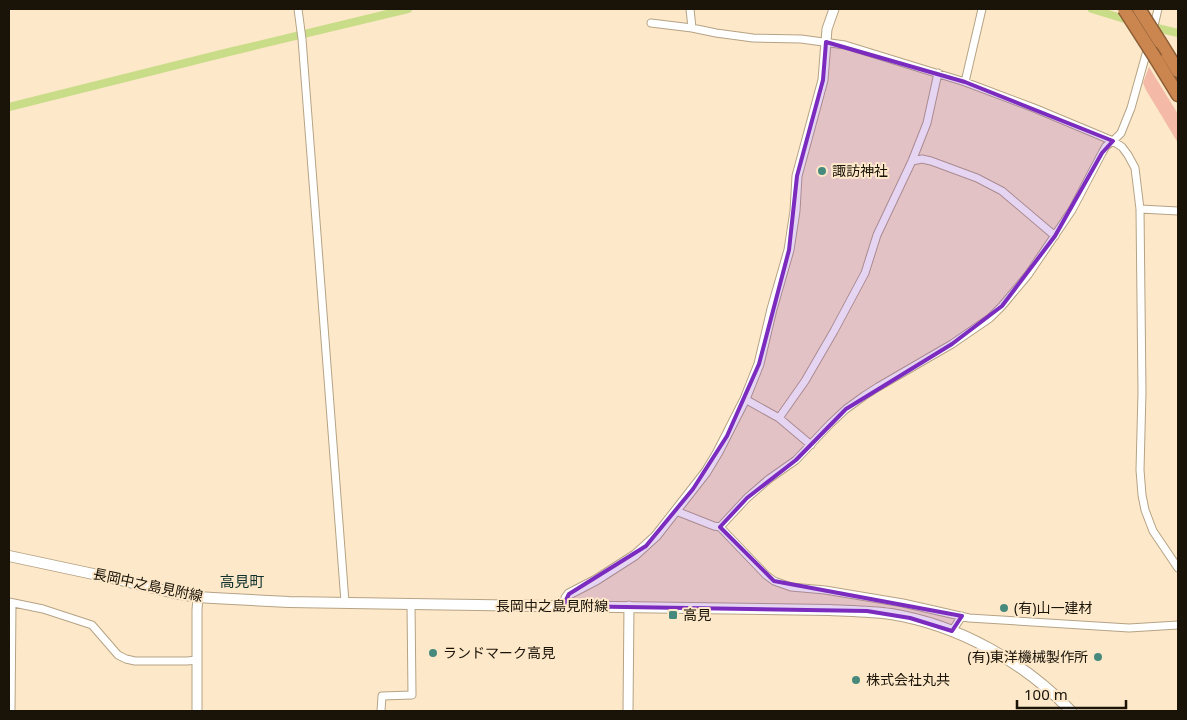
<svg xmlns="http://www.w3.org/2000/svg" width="1187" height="720" viewBox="0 0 1187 720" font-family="'Noto Sans','Noto Sans JP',sans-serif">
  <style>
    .green { fill: #f4baa7 }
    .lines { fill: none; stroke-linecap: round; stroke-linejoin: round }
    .canal { stroke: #c9dc87; stroke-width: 8 }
    .minor-casing { stroke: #b5a385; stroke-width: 9 }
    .tertiary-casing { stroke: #b5a385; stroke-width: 11 }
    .secondary-casing { stroke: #b5a385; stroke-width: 12 }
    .motorway-casing { stroke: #8d5e36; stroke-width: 15 }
    .minor { stroke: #fff; stroke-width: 7 }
    .tertiary { stroke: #fff; stroke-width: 9 }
    .secondary { stroke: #fff; stroke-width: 10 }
    .motorway { stroke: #cb864f; stroke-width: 12 }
    .motorway-bridge-casing { stroke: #8d5e36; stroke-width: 15; stroke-linecap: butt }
    .motorway-bridge { stroke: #cb864f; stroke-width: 12 }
    .marked { fill: #7b2cbf; fill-opacity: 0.2; stroke: #7b2cbf; stroke-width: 4; stroke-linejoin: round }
    .poi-dot { fill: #468a7d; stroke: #fde8c9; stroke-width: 2 }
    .labels { text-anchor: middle; stroke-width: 4; stroke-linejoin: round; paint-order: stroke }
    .poi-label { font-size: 14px; fill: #191308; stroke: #fde8c9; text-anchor: start }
    .street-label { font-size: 14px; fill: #191308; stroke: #fde8c9 }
    .neighbourhood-label { font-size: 15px; fill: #10312b; stroke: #fde8c9 }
  </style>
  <rect width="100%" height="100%" fill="#fde8c9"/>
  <path class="green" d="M 1149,67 L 1178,114 L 1178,143 L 1146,90 L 1143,83 Z"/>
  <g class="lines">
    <path class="canal" d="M 1092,9 L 1131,21
      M 1149,26 L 1178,33
      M 9,107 L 229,52 L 408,9"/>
    <g class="minor-casing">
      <path id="minor" d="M 298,9 L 302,39 L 316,221 L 345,602
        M 690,9 L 692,28 L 716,33 L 753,38 L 801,39 L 845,45 L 965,82 L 1034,108 L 1113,141 L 1122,147 L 1128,155 L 1135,168 L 1140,209 L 1142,392 L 1140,470 L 1142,495 L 1145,510 L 1153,531 L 1178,568
        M 651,23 L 692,28
        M 1153,30 L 1158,9
        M 965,82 L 982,9
        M 912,161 L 922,159 L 931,161 L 977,178 L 1002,191 L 1055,236
        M 1140,209 L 1178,211
        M 745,399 L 779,418 L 811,445
        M 779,418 L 805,381 L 834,331 L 865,273 L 877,235 L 912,161 L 927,123 L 938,73
        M 676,511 L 714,526 L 720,527 L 766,575 L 774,581 L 791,587 L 825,590 L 903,603 L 969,618 L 1129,628 L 1178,625
        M 720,527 L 747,498 L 769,479 L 796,460 L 830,424 L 846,409 L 864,396 L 878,387 L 952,344 L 990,318 L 1002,306 L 1028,275 L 1072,210 L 1102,153 L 1106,146 L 1113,141 L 1121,133 L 1131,108 L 1148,47
        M 9,602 L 43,609 L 92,625 L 118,655 L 126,659 L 135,661 L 187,661 L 197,660
        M 952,631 L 962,616
        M 11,711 L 12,603
        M 381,711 L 382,696 L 412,695 L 411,604"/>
    </g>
    <g class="tertiary-casing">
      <path id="tertiary" d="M 563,606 L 566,598 L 569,594 L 596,580 L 635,555 L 656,536 L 706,472 L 718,452 L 745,399 L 759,364 L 772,309 L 789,250 L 795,211 L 797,176 L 823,80 L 827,29 L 834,9
        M 197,711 L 197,610 L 198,597
        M 628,711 L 629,606"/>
    </g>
    <g class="secondary-casing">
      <path id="secondary" d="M 9,556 L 112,578 L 175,593 L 198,597 L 213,598 L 289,602 L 411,604 L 830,610 C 850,611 871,611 891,614 C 959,625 1024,662 1071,711"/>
    </g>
    <g class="motorway-casing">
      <path id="motorway" d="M 1160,42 L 1178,71
        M 1156,59 L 1178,95"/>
    </g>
    <use href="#minor" class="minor"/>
    <use href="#tertiary" class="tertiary"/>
    <use href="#secondary" class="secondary"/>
    <use href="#motorway" class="motorway"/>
    <g class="motorway-bridge-casing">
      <path id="motorway-bridge" d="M 1124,9 L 1156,59
        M 1139,9 L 1160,42"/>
    </g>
    <use href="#motorway-bridge" class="motorway-bridge"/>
  </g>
  <path class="marked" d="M 826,42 L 965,82 L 1113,141 L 1102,153 L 1055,236 L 1002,306 L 952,344 L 846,409 L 796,460 L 747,498 L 720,527 L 774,581 L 962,616 L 952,631 L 910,618 L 867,611 L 563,606 L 569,594 L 646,546 L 693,489 L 727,436 L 759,364 L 789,250 L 797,176 L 823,80 Z"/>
  <g class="poi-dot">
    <circle cx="822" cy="171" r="5"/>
    <circle cx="1004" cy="608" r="5"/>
    <rect x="668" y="610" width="10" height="10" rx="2.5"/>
    <circle cx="433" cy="653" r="5"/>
    <circle cx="1098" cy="657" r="5"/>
    <circle cx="856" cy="680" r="5"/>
  </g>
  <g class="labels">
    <g class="poi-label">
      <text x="832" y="176">諏訪神社</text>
      <text x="1014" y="613">(有)山一建材</text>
      <text x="683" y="620">高見</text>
      <text x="443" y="658">ランドマーク高見</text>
      <text x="1088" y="662" text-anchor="end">(有)東洋機械製作所</text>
      <text x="866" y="685">株式会社丸共</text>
    </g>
    <g class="street-label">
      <text transform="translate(148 585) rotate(12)" y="5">長岡中之島見附線</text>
      <text x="552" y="611">長岡中之島見附線</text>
    </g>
    <g class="neighbourhood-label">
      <text x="242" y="587">高見町</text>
    </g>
  </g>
  <rect width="1187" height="720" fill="none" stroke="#191308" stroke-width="20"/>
  <path d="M1017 700v8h109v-8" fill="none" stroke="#191308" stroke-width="2.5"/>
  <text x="1024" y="700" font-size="15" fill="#191308" stroke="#fde8c9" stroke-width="4" paint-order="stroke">100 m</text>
</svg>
